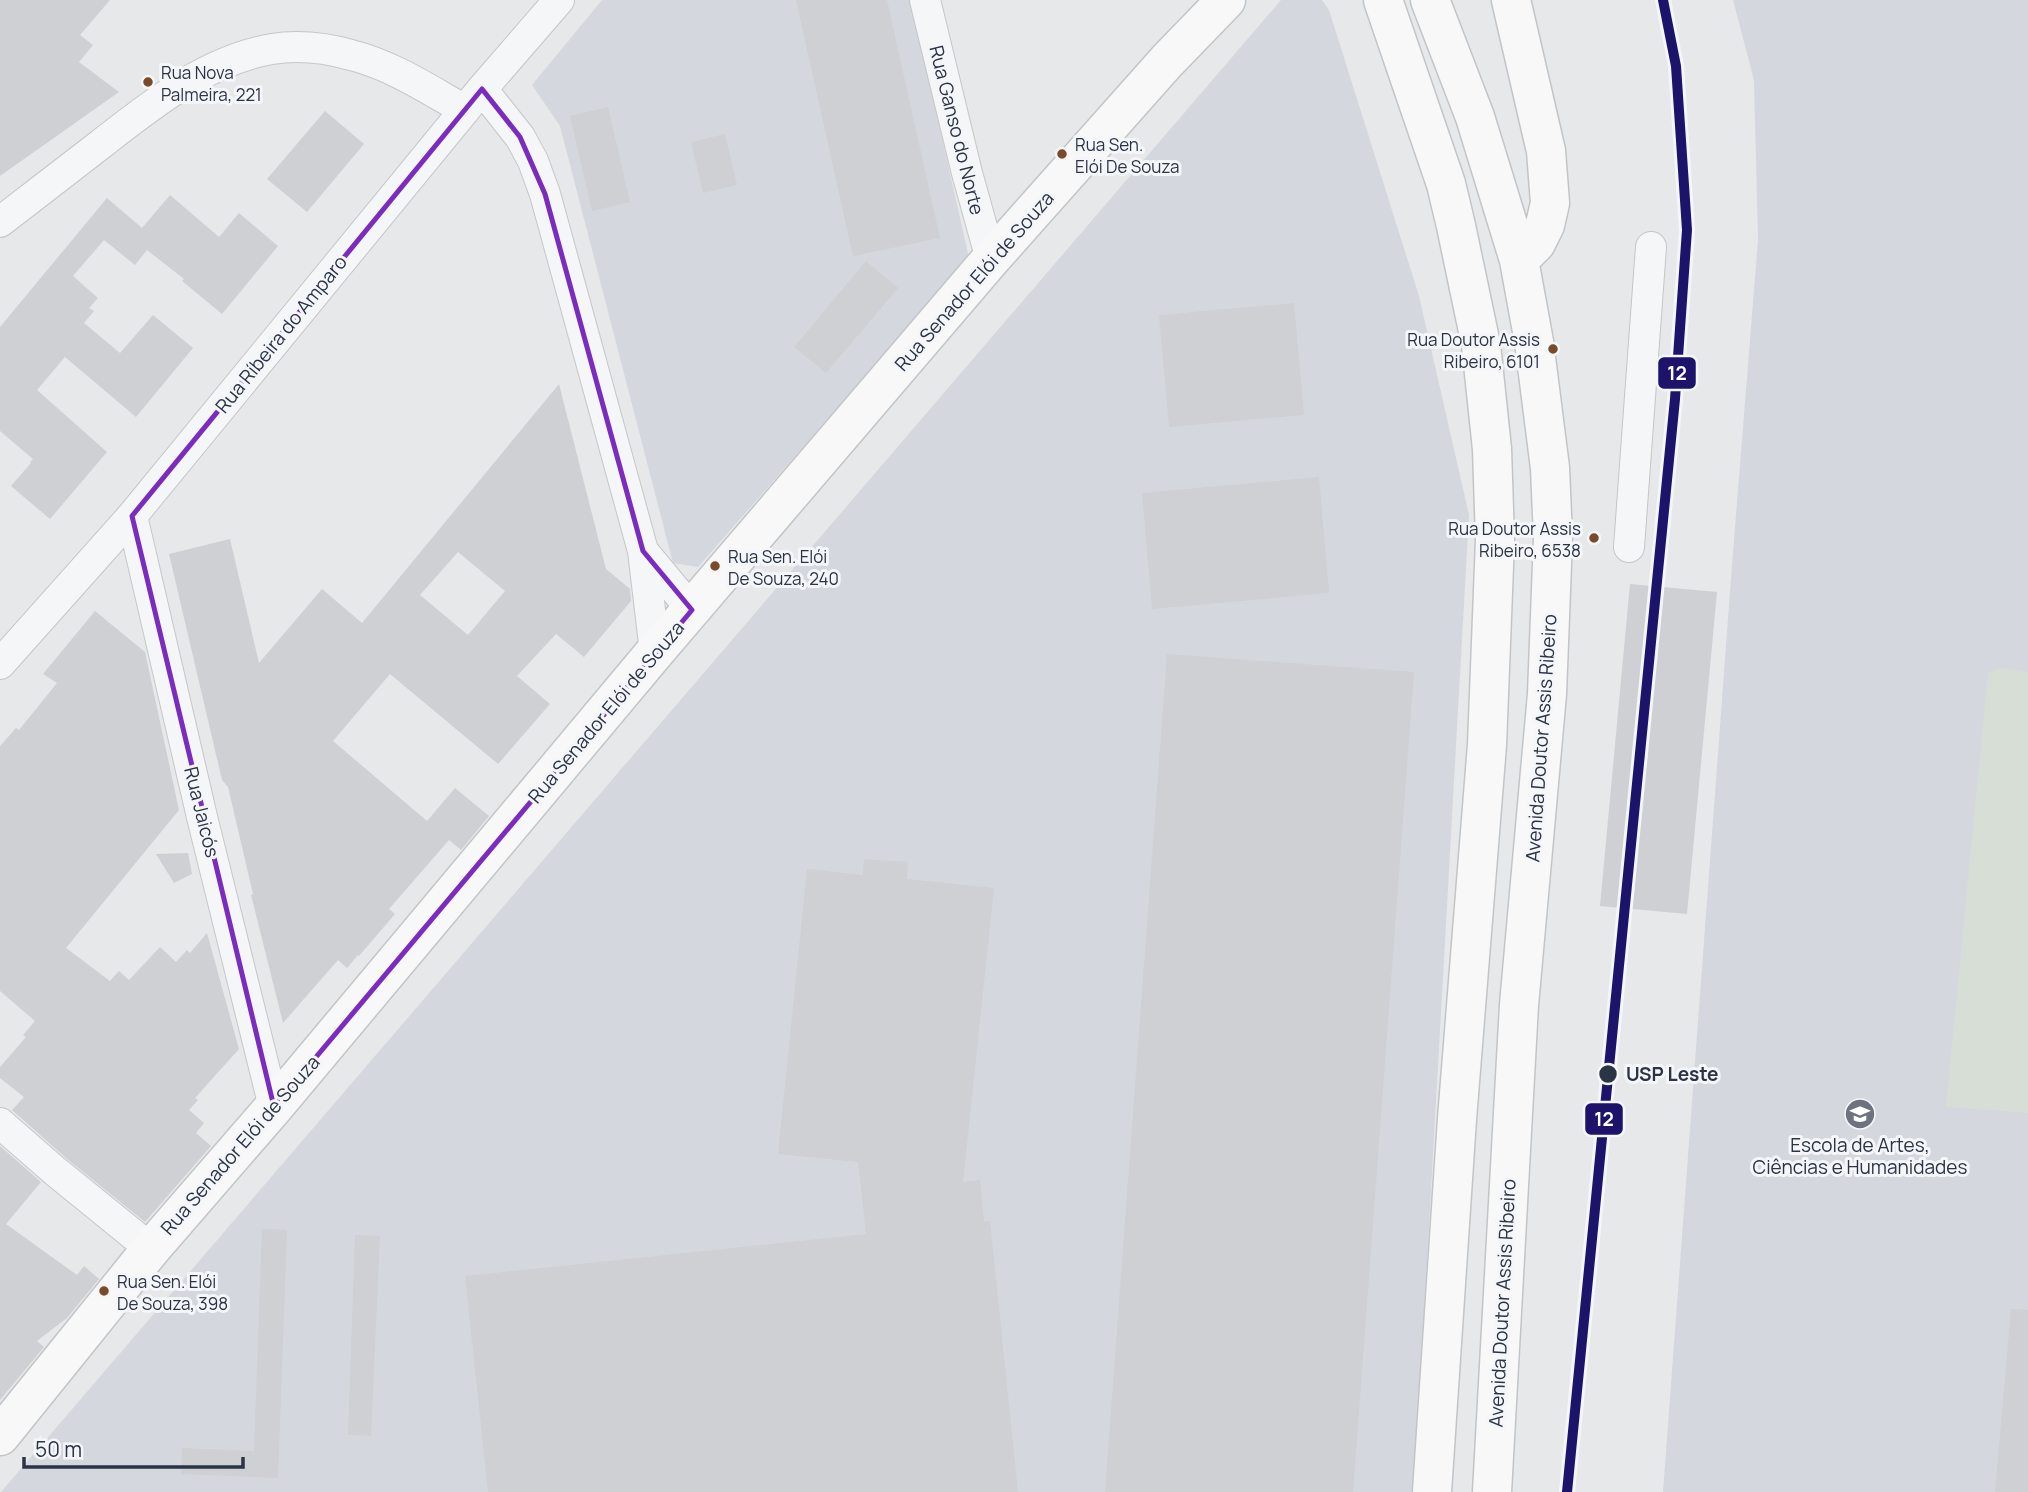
<svg xmlns="http://www.w3.org/2000/svg" width="2028" height="1492" viewBox="0 0 2028 1492" font-family="Manrope,sans-serif">
  <style>
    .built { fill: #d4d7dd }
    .green { fill: #d6ded6 }
    .building { fill: #ced0d3; fill-rule: evenodd }
    .lines { fill: none; stroke-linecap: round; stroke-linejoin: round }
    .minor-casing { stroke: #c4c6c8; stroke-width: 32 }
    .major-casing { stroke: #c2c5c8; stroke-width: 41 }
    .minor { stroke: #f5f6f7; stroke-width: 30 }
    .major { stroke: #f8f8f8; stroke-width: 38 }
    .rail-1-casing { stroke: #f4f6f9; stroke-width: 16 }
    .rail-1 { stroke: #1c146b; stroke-width: 10 }
    .marked { fill: none; stroke: #7b2cbf; stroke-width: 5; stroke-linejoin: round }
    .bus-dot { fill: #7a4b2a; stroke: #f4f6f9; stroke-width: 2.5 }
    .stop-dot { fill: #2b3445; stroke: #f4f6f9; stroke-width: 2.5 }
    .labels { text-anchor: middle; stroke-width: 6; stroke-linejoin: round; paint-order: stroke }
    .bus-label { font-size: 17px; fill: #2b3445; stroke: #f4f6f9; text-anchor: start }
    .street-label { font-size: 19px; fill: #2b3445; stroke: #f4f6f9 }
    .stop-label { font-size: 19px; font-weight: bold; fill: #2b3445; stroke: #f4f6f9; text-anchor: start }
    .poi-label { font-size: 19px; fill: #2b3445; stroke: #f4f6f9 }
    .line-badge { stroke: #f4f6f9; stroke-width: 2.5 }
    .badge-label { font-size: 19px; text-anchor: middle; font-weight: bold; fill: #fff }
  </style>
  <rect width="100%" height="100%" fill="#e6e8ea"/>
  <path class="built" d="M 602,0 L 911,0 L 969,258 L 698,567 L 673,563 L 560,126 L 532,85 Z
    M 1281,0 L 1322,0 L 1329,10 L 1419,296 L 1469,515 L 1414,1492 L 1,1492 Z
    M 1733,0 L 2028,0 L 2028,1492 L 1663,1492 L 1732,565 L 1758,240 L 1754,80 Z"/>
  <path class="green" d="M 2001,668 L 2028,672 L 2028,1113 L 1946,1107 L 1988,673 Z"/>
  <path class="building" d="M 0,0 L 110,0 L 80,35 L 93,45 L 79,62 L 119,92 L 0,176 Z
    M 796,0 L 887,0 L 940,238 L 853,256 Z
    M 608,107 L 630,202 L 592,211 L 570,116 Z
    M 325,111 L 364,144 L 307,212 L 267,179 Z
    M 725,134 L 737,185 L 703,193 L 691,142 Z
    M 170,195 L 219,237 L 239,213 L 278,246 L 222,314 L 182,281 L 184,279 L 147,250 L 135,265 L 104,240 L 73,276 L 98,298 L 89,308 L 94,311 L 84,323 L 120,353 L 153,315 L 193,348 L 136,417 L 65,357 L 37,390 L 107,452 L 50,519 L 11,486 L 31,463 L 30,462 L 33,459 L 0,431 L 0,327 L 107,198 L 142,228 Z
    M 866,261 L 898,288 L 826,373 L 794,347 Z
    M 1294,303 L 1304,415 L 1169,427 L 1159,315 Z
    M 559,384 L 606,569 L 630,589 L 631,601 L 584,657 L 556,634 L 517,676 L 550,704 L 498,764 L 390,674 L 333,741 L 427,821 L 455,788 L 489,816 L 461,850 L 449,840 L 389,909 L 395,914 L 359,956 L 358,955 L 347,968 L 338,960 L 283,1023 L 251,895 L 253,894 L 228,787 L 222,780 L 169,554 L 230,539 L 259,663 L 322,589 L 362,623 ZM 458,552 L 505,591 L 468,635 L 420,595 Z
    M 1319,477 L 1329,593 L 1152,609 L 1142,493 Z
    M 1630,584 L 1717,592 L 1687,914 L 1600,906 Z
    M 95,611 L 145,652 L 179,810 L 66,948 L 110,981 L 119,971 L 129,980 L 160,947 L 176,962 L 187,950 L 190,953 L 207,933 L 239,1049 L 195,1098 L 198,1100 L 189,1110 L 204,1123 L 196,1133 L 211,1146 L 145,1222 L 66,1158 L 12,1110 L 24,1097 L 0,1078 L 0,1067 L 26,1037 L 23,1035 L 35,1021 L 0,991 L 0,746 L 16,728 L 19,730 L 57,683 L 43,674 Z
    M 1167,654 L 1414,672 L 1353,1492 L 1105,1492 Z
    M 188,853 L 192,874 L 174,883 L 156,854 Z
    M 864,859 L 908,862 L 907,879 L 994,888 L 963,1182 L 980,1180 L 984,1222 L 990,1221 L 1018,1492 L 488,1492 L 465,1276 L 866,1234 L 858,1162 L 778,1154 L 807,869 L 863,875 Z
    M 0,1146 L 41,1182 L 6,1224 L 77,1275 L 84,1266 L 99,1279 L 67,1318 L 37,1341 L 44,1347 L 0,1400 Z
    M 262,1229 L 287,1230 L 278,1478 L 181,1474 L 182,1448 L 254,1451 Z
    M 355,1235 L 380,1236 L 371,1436 L 348,1435 Z
    M 2011,1309 L 2028,1310 L 2028,1492 L 1995,1492 Z"/>
  <g class="lines">
    <g class="minor-casing">
      <path id="minor" d="M 925,0 L 967,173 L 991,259
        M 482,89 L 520,137 L 533,161 L 545,194 L 643,551 L 655,652
        M 0,222 C 34,196 67,170 101,144 C 152,104 207,60 272,49 C 297,45 326,48 351,55 C 392,65 429,90 465,110
        M 132,516 L 202,817 L 274,1107
        M 1629,547 L 1651,247
        M 643,551 L 692,610
        M 0,664 L 132,516 L 482,89 L 559,0
        M 0,1123 L 55,1171 L 151,1249"/>
    </g>
    <g class="major-casing">
      <path id="major" d="M 1383,0 L 1446,184 L 1456,226 L 1481,345 L 1492,449 L 1495,540 L 1487,745 L 1457,1119 L 1432,1492
        M 1430,0 L 1475,117 L 1519,260 L 1534,342 L 1550,468 L 1553,538 L 1547,694 L 1519,1005 L 1492,1492
        M 1511,0 L 1546,151 L 1550,203 L 1545,225 L 1536,243 L 1519,260
        M 0,1436 L 151,1249 L 274,1107 L 655,652 L 991,259 L 1167,61 L 1226,0"/>
    </g>
    <use href="#minor" class="minor"/>
    <use href="#major" class="major"/>
    <g class="rail-1-casing">
      <path id="rail-1" d="M 1567,1492 L 1675,399 L 1687,230 L 1676,66 L 1663,0"/>
    </g>
    <use href="#rail-1" class="rail-1"/>
  </g>
  <path class="marked" d="M 482,89 L 520,137 L 545,194 L 643,551 L 692,610 L 274,1107 L 132,516 Z"/>
  <defs>
    <g id="university-disc" transform="scale(1.575)"><circle r="9.5" fill="#6c737f" stroke="#f4f6f9"/><path d="M0-5L7-2L0 1L-7-2ZM-4 1L0 2.5L4 1V4Q0 6-4 4Z" fill="#fff"/></g>
  </defs>
  <g fill-rule="evenodd">
    <use href="#university-disc" x="1860" y="1114"/>
  </g>
  <g class="bus-dot">
    <circle cx="148" cy="82" r="6"/>
    <circle cx="1062" cy="154" r="6"/>
    <circle cx="1553" cy="349" r="6"/>
    <circle cx="1594" cy="538" r="6"/>
    <circle cx="715" cy="566" r="6"/>
    <circle cx="104" cy="1291" r="6"/>
  </g>
  <circle class="stop-dot" cx="1608" cy="1074" r="10"/>
  <g class="labels">
    <g class="bus-label">
      <text x="161" y="79">Rua Nova<tspan x="161" dy="22">Palmeira, 221</tspan></text>
      <text x="1075" y="151">Rua Sen.<tspan x="1075" dy="22">Elói De Souza</tspan></text>
      <text x="1540" y="346" text-anchor="end">Rua Doutor Assis<tspan x="1540" dy="22">Ribeiro, 6101</tspan></text>
      <text x="1581" y="535" text-anchor="end">Rua Doutor Assis<tspan x="1581" dy="22">Ribeiro, 6538</tspan></text>
      <text x="728" y="563">Rua Sen. Elói<tspan x="728" dy="22">De Souza, 240</tspan></text>
      <text x="117" y="1288">Rua Sen. Elói<tspan x="117" dy="22">De Souza, 398</tspan></text>
    </g>
    <g class="street-label">
      <text transform="translate(957 130) rotate(76)" y="7">Rua Ganso do Norte</text>
      <text transform="translate(974 281) rotate(-49)" y="7">Rua Senador Elói de Souza</text>
      <text transform="translate(281 334) rotate(-51)" y="7">Rua Ríbeira do Amparo</text>
      <text transform="translate(606 712) rotate(-50)" y="7">Rua Senador Elói de Souza</text>
      <text transform="translate(1541 738) rotate(-86)" y="7">Avenida Doutor Assis Ribeiro</text>
      <text transform="translate(202 812) rotate(76)" y="7">Rua Jaicós</text>
      <text transform="translate(240 1145) rotate(-49)" y="7">Rua Senador Elói de Souza</text>
      <text transform="translate(1502 1303) rotate(-87)" y="7">Avenida Doutor Assis Ribeiro</text>
    </g>
    <g class="stop-label">
      <text x="1626" y="1081">USP Leste</text>
    </g>
    <g class="poi-label">
      <text x="1860" y="1152">Escola de Artes,<tspan x="1860" dy="22">Ciências e Humanidades</tspan></text>
    </g>
  </g>
  <g class="line-badge">
    <rect x="1657" y="356" width="40" height="34" rx="7" fill="#1c146b"/>
    <rect x="1584" y="1102" width="40" height="34" rx="7" fill="#1c146b"/>
  </g>
  <g class="badge-label">
    <text x="1677" y="380">12</text>
    <text x="1604" y="1126">12</text>
  </g>
  <path d="M24 1457v10h219v-10" fill="none" stroke="#2b3445" stroke-width="3.5"/>
  <text x="35" y="1457" font-size="21" fill="#2b3445" stroke="#f4f6f9" stroke-width="5" paint-order="stroke">50 m</text>
</svg>
